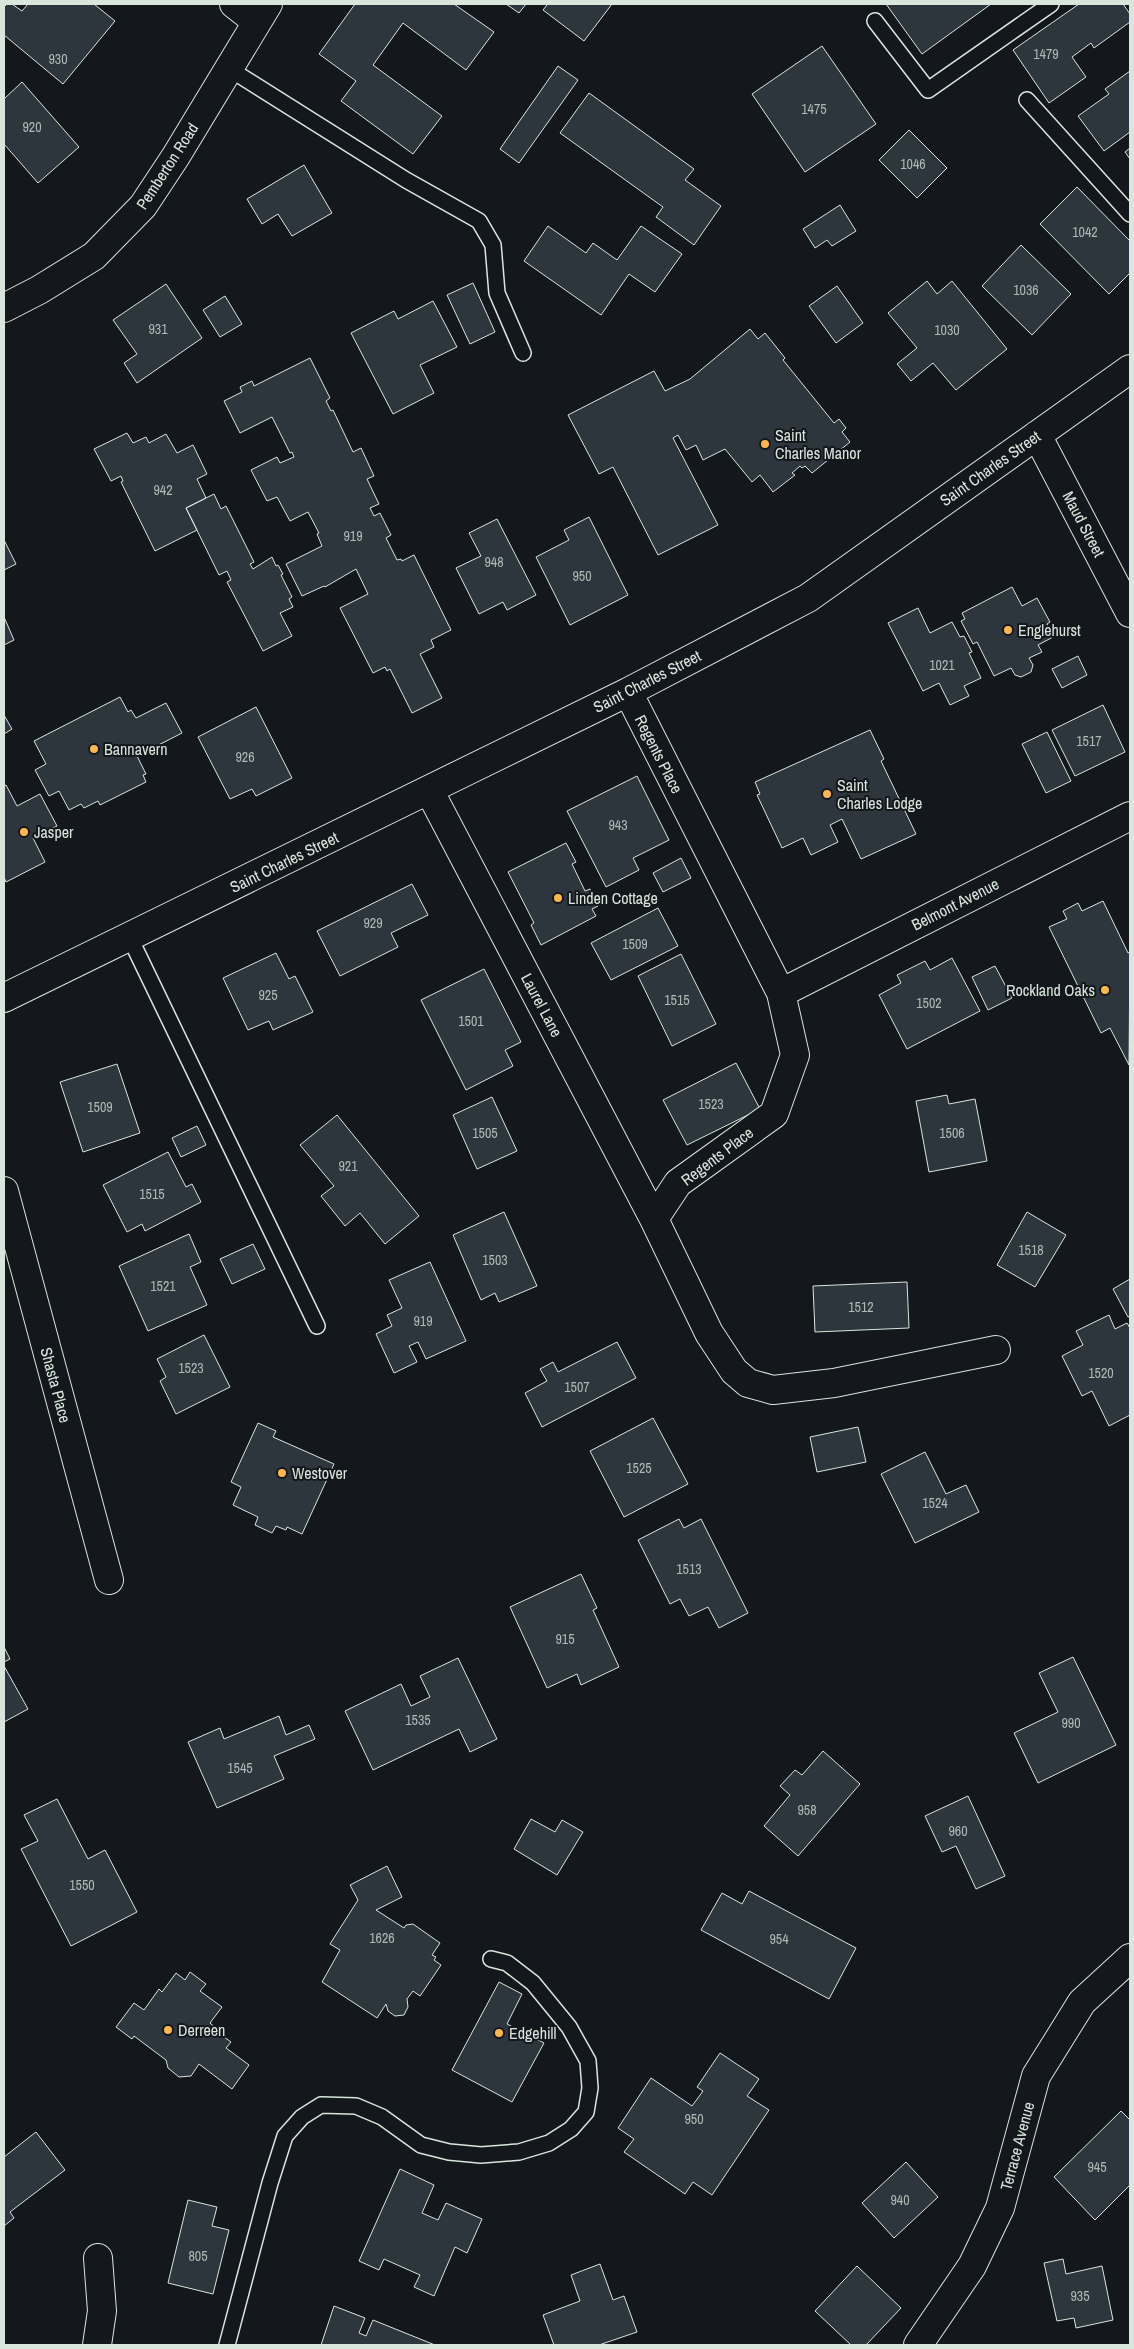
<svg xmlns="http://www.w3.org/2000/svg" width="1134" height="2349" viewBox="0 0 1134 2349" font-family="'Archivo Narrow',sans-serif">
  <style>
    .building { fill: #2c363c; stroke: #d8e6dc }
    .lines { fill: none; stroke-linecap: round; stroke-linejoin: round }
    .lane-casing { stroke: #d8e6dc; stroke-width: 18 }
    .street-casing { stroke: #d8e6dc; stroke-width: 30 }
    .lane { stroke: #14181c; stroke-width: 15 }
    .street { stroke: #14181c; stroke-width: 28 }
    .poi-dot { fill: #ffb74d; stroke: #14181c; stroke-width: 2 }
    .labels { text-anchor: middle; stroke-width: 4; stroke-linejoin: round; paint-order: stroke }
    .number-label { font-size: 14px; fill: #adbab4 }
    .street-label { font-size: 16px; fill: #d8e6dc; stroke: #14181c }
    .poi-label { font-size: 16px; fill: #d8e6dc; stroke: #14181c; text-anchor: start }
  </style>
  <rect width="100%" height="100%" fill="#14181c"/>
  <path class="building" d="M 7,4 L 12,4 L 22,11 L 28,4 L 94,4 L 115,21 L 63,84 L 4,35 L 4,7 Z
    M 355,4 L 454,4 L 494,32 L 466,70 L 403,23 L 373,65 L 442,116 L 413,154 L 341,101 L 356,81 L 319,54 Z
    M 506,4 L 526,4 L 519,13 Z
    M 544,4 L 612,4 L 584,41 L 543,10 L 547,5 Z
    M 886,4 L 991,4 L 922,54 Z
    M 1079,4 L 1123,4 L 1130,14 L 1130,22 L 1094,48 L 1091,43 L 1072,57 L 1086,77 L 1049,103 L 1013,50 Z
    M 822,46 L 876,124 L 805,172 L 752,94 Z
    M 558,66 L 578,80 L 519,163 L 500,149 Z
    M 1130,71 L 1130,132 L 1104,151 L 1078,116 L 1109,94 L 1105,89 Z
    M 22,82 L 79,147 L 38,183 L 4,144 L 4,99 Z
    M 589,93 L 694,169 L 685,180 L 721,206 L 694,245 L 656,217 L 663,207 L 560,133 Z
    M 909,130 L 947,168 L 917,198 L 879,160 Z
    M 1130,148 L 1130,159 L 1125,152 Z
    M 304,165 L 332,213 L 292,236 L 278,214 L 262,224 L 247,199 Z
    M 1077,187 L 1130,241 L 1130,273 L 1109,294 L 1040,224 Z
    M 840,205 L 856,231 L 832,246 L 827,240 L 815,248 L 803,229 Z
    M 548,226 L 586,253 L 593,243 L 617,260 L 641,226 L 682,254 L 655,292 L 629,274 L 601,315 L 524,261 Z
    M 1021,245 L 1071,294 L 1032,335 L 982,286 Z
    M 927,281 L 937,294 L 952,281 L 1007,349 L 956,390 L 933,363 L 911,381 L 897,364 L 917,348 L 888,313 Z
    M 473,283 L 495,332 L 470,344 L 447,295 Z
    M 166,284 L 202,338 L 137,383 L 124,363 L 137,354 L 113,320 Z
    M 837,286 L 863,323 L 836,343 L 809,306 Z
    M 225,296 L 242,324 L 220,337 L 203,310 Z
    M 433,301 L 457,347 L 420,365 L 434,393 L 393,414 L 351,333 L 394,311 L 398,319 Z
    M 750,329 L 758,339 L 765,333 L 785,358 L 783,360 L 834,423 L 839,419 L 846,428 L 842,432 L 850,442 L 812,473 L 805,466 L 802,468 L 800,466 L 792,473 L 795,475 L 773,492 L 760,475 L 752,482 L 725,449 L 703,460 L 696,445 L 686,450 L 678,435 L 673,438 L 718,525 L 658,555 L 613,467 L 599,474 L 568,415 L 654,371 L 665,391 L 690,379 Z
    M 310,358 L 330,398 L 326,401 L 331,411 L 333,410 L 353,452 L 361,448 L 374,476 L 367,479 L 379,504 L 370,508 L 374,516 L 380,513 L 391,535 L 386,538 L 397,560 L 401,559 L 402,561 L 414,555 L 451,630 L 431,640 L 434,647 L 420,654 L 442,698 L 412,713 L 390,669 L 387,671 L 385,667 L 373,673 L 340,608 L 368,594 L 356,569 L 325,587 L 324,586 L 302,596 L 286,564 L 322,546 L 317,534 L 319,533 L 308,512 L 290,521 L 277,497 L 267,501 L 251,470 L 277,457 L 280,463 L 294,457 L 292,452 L 290,453 L 272,417 L 240,433 L 224,401 L 242,392 L 240,387 L 252,381 L 254,386 Z
    M 127,433 L 133,443 L 146,437 L 149,443 L 166,434 L 177,453 L 193,445 L 207,474 L 197,479 L 206,498 L 186,508 L 197,530 L 155,551 L 121,482 L 123,481 L 121,476 L 111,481 L 94,449 Z
    M 214,494 L 221,509 L 226,506 L 254,562 L 250,564 L 253,569 L 272,557 L 276,566 L 278,565 L 283,574 L 281,575 L 292,597 L 289,599 L 293,607 L 280,613 L 292,636 L 263,651 L 227,582 L 231,580 L 227,571 L 219,575 L 186,508 Z
    M 589,517 L 628,595 L 570,625 L 536,557 L 569,540 L 564,530 Z
    M 497,519 L 536,595 L 507,610 L 503,602 L 479,614 L 456,568 L 481,556 L 469,533 Z
    M 4,540 L 16,564 L 4,570 Z
    M 1012,587 L 1022,606 L 1037,598 L 1050,622 L 1047,624 L 1053,637 L 1038,645 L 1042,652 L 1029,658 L 1033,665 L 1031,672 L 1021,677 L 1015,675 L 1011,668 L 994,676 L 977,642 L 973,644 L 961,621 L 965,619 L 962,613 Z
    M 918,608 L 930,633 L 952,622 L 960,637 L 964,636 L 972,652 L 969,653 L 981,678 L 964,686 L 969,696 L 950,705 L 939,683 L 923,691 L 888,623 Z
    M 4,617 L 14,640 L 4,645 Z
    M 1078,656 L 1087,675 L 1062,688 L 1052,669 Z
    M 120,697 L 128,712 L 131,710 L 136,718 L 166,703 L 182,733 L 137,756 L 146,774 L 143,775 L 146,782 L 100,805 L 98,801 L 84,808 L 81,804 L 69,810 L 59,791 L 49,796 L 35,770 L 46,764 L 34,741 Z
    M 1103,705 L 1125,752 L 1075,776 L 1052,730 Z
    M 256,707 L 292,778 L 256,796 L 252,789 L 230,799 L 198,737 Z
    M 4,715 L 12,729 L 4,734 Z
    M 870,730 L 884,759 L 881,761 L 916,834 L 861,859 L 842,819 L 830,825 L 838,842 L 811,855 L 803,838 L 782,848 L 757,795 L 760,794 L 755,782 Z
    M 1047,732 L 1071,781 L 1046,793 L 1022,744 Z
    M 637,776 L 669,840 L 633,858 L 639,870 L 606,887 L 567,811 Z
    M 6,785 L 17,806 L 40,794 L 57,826 L 33,838 L 45,862 L 6,882 L 4,877 L 4,786 Z
    M 566,843 L 576,862 L 572,864 L 585,891 L 590,889 L 598,906 L 592,909 L 596,916 L 541,945 L 531,925 L 534,923 L 508,872 Z
    M 681,858 L 691,878 L 663,892 L 653,873 Z
    M 412,884 L 428,915 L 391,933 L 398,947 L 340,976 L 317,931 Z
    M 1103,901 L 1128,953 L 1130,952 L 1129,1065 L 1110,1028 L 1101,1033 L 1049,927 L 1067,919 L 1063,911 L 1078,903 L 1082,911 Z
    M 658,908 L 678,946 L 611,980 L 591,943 Z
    M 276,953 L 289,979 L 295,976 L 313,1012 L 273,1030 L 269,1021 L 248,1030 L 223,978 Z
    M 681,954 L 716,1024 L 672,1046 L 638,976 Z
    M 952,958 L 980,1011 L 907,1049 L 879,995 L 901,983 L 897,975 L 925,961 L 930,970 Z
    M 995,966 L 1012,998 L 988,1010 L 972,977 Z
    M 484,969 L 521,1042 L 505,1050 L 513,1066 L 466,1090 L 421,1000 Z
    M 736,1063 L 760,1109 L 687,1145 L 663,1100 Z
    M 117,1064 L 140,1133 L 83,1152 L 60,1082 Z
    M 947,1095 L 949,1104 L 975,1099 L 987,1161 L 929,1172 L 916,1101 Z
    M 492,1097 L 517,1151 L 477,1169 L 453,1115 Z
    M 337,1115 L 419,1216 L 385,1244 L 360,1213 L 345,1226 L 321,1196 L 334,1186 L 300,1145 Z
    M 197,1126 L 206,1145 L 181,1157 L 172,1138 Z
    M 168,1152 L 186,1187 L 192,1184 L 201,1202 L 145,1231 L 142,1224 L 127,1232 L 103,1185 Z
    M 504,1212 L 537,1286 L 499,1302 L 495,1293 L 481,1300 L 453,1235 Z
    M 1027,1212 L 1066,1235 L 1035,1287 L 997,1265 Z
    M 189,1234 L 201,1262 L 190,1267 L 207,1305 L 148,1331 L 119,1266 Z
    M 253,1244 L 265,1269 L 232,1284 L 220,1259 Z
    M 430,1262 L 466,1341 L 426,1359 L 418,1342 L 409,1346 L 417,1362 L 394,1373 L 376,1334 L 392,1326 L 387,1315 L 402,1308 L 389,1280 Z
    M 1130,1279 L 1130,1316 L 1128,1317 L 1113,1289 Z
    M 907,1282 L 909,1328 L 815,1332 L 813,1286 Z
    M 1109,1315 L 1115,1329 L 1127,1323 L 1130,1328 L 1130,1415 L 1109,1426 L 1092,1391 L 1082,1396 L 1062,1356 L 1083,1345 L 1076,1331 Z
    M 204,1335 L 230,1387 L 176,1414 L 160,1381 L 166,1377 L 157,1359 Z
    M 617,1342 L 636,1378 L 542,1427 L 525,1393 L 547,1381 L 540,1369 L 553,1362 L 558,1372 Z
    M 653,1418 L 688,1484 L 624,1517 L 590,1451 Z
    M 258,1423 L 276,1431 L 273,1437 L 334,1464 L 302,1534 L 287,1527 L 286,1530 L 276,1526 L 272,1533 L 255,1525 L 258,1517 L 233,1505 L 241,1487 L 231,1482 Z
    M 858,1427 L 866,1462 L 817,1472 L 810,1437 Z
    M 925,1452 L 946,1494 L 966,1485 L 979,1512 L 915,1543 L 881,1474 Z
    M 679,1519 L 684,1528 L 701,1519 L 748,1613 L 719,1628 L 708,1607 L 689,1616 L 680,1599 L 670,1604 L 638,1540 Z
    M 581,1574 L 597,1608 L 593,1610 L 619,1667 L 581,1685 L 577,1674 L 547,1688 L 510,1607 Z
    M 4,1647 L 10,1659 L 4,1662 Z
    M 1073,1657 L 1116,1745 L 1038,1783 L 1014,1733 L 1058,1712 L 1039,1673 Z
    M 458,1658 L 497,1739 L 470,1752 L 459,1729 L 373,1770 L 345,1711 L 401,1684 L 411,1706 L 430,1697 L 420,1676 Z
    M 4,1666 L 28,1709 L 4,1722 Z
    M 279,1716 L 286,1735 L 309,1725 L 315,1739 L 274,1756 L 284,1779 L 217,1808 L 188,1742 L 220,1728 L 224,1739 Z
    M 823,1751 L 860,1784 L 798,1856 L 764,1826 L 790,1795 L 780,1786 L 795,1770 L 802,1775 Z
    M 968,1796 L 1005,1876 L 976,1889 L 956,1846 L 942,1852 L 925,1816 Z
    M 57,1799 L 88,1859 L 105,1850 L 137,1912 L 71,1946 L 21,1849 L 38,1841 L 24,1815 Z
    M 531,1819 L 555,1832 L 562,1820 L 583,1832 L 557,1875 L 514,1849 Z
    M 387,1866 L 402,1897 L 376,1910 L 404,1928 L 406,1925 L 413,1924 L 440,1943 L 432,1955 L 436,1957 L 434,1960 L 441,1965 L 420,1996 L 413,1991 L 407,1999 L 408,2007 L 404,2015 L 395,2016 L 388,2011 L 386,2004 L 377,2018 L 322,1982 L 340,1950 L 330,1944 L 358,1900 L 350,1885 Z
    M 749,1891 L 856,1948 L 829,1999 L 701,1930 L 722,1893 L 742,1904 Z
    M 190,1972 L 206,1984 L 200,1991 L 222,2007 L 210,2023 L 217,2029 L 216,2031 L 231,2042 L 226,2048 L 249,2065 L 232,2089 L 199,2064 L 191,2076 L 179,2077 L 168,2068 L 166,2060 L 134,2036 L 132,2039 L 116,2027 L 134,2003 L 144,2010 L 159,1989 L 162,1992 L 176,1973 L 185,1980 Z
    M 499,1982 L 522,1994 L 507,2024 L 544,2043 L 512,2102 L 452,2070 Z
    M 720,2053 L 759,2079 L 747,2096 L 769,2110 L 712,2195 L 693,2182 L 685,2194 L 624,2152 L 634,2139 L 618,2128 L 651,2078 L 692,2106 L 703,2091 L 697,2087 Z
    M 1121,2111 L 1130,2120 L 1130,2185 L 1095,2220 L 1054,2177 Z
    M 36,2132 L 65,2170 L 10,2212 L 14,2218 L 4,2226 L 4,2157 Z
    M 906,2162 L 938,2197 L 894,2238 L 862,2203 Z
    M 400,2169 L 434,2185 L 422,2213 L 438,2220 L 446,2203 L 482,2219 L 467,2253 L 455,2247 L 434,2296 L 414,2287 L 420,2275 L 384,2259 L 379,2270 L 359,2261 Z
    M 188,2200 L 217,2207 L 212,2226 L 229,2230 L 213,2294 L 168,2283 Z
    M 1063,2259 L 1066,2274 L 1102,2266 L 1113,2320 L 1076,2328 L 1074,2318 L 1057,2321 L 1044,2263 Z
    M 600,2264 L 613,2300 L 624,2296 L 637,2332 L 599,2345 L 554,2345 L 543,2315 L 580,2301 L 571,2275 Z
    M 857,2266 L 901,2308 L 866,2345 L 851,2345 L 815,2311 Z
    M 334,2306 L 365,2318 L 359,2333 L 366,2336 L 373,2320 L 435,2345 L 321,2345 Z"/>
  <g class="lines">
    <g class="lane-casing">
      <path id="lane" d="M 875,21 L 928,90 L 1051,4
        M 228,68 L 406,180 L 479,221 L 493,245 L 497,293 L 523,353
        M 1027,100 L 1130,214
        M 130,938 L 317,1326
        M 227,2345 L 270,2183 L 285,2136 L 302,2117 L 321,2105 L 356,2106 L 382,2117 L 421,2145 L 449,2152 L 481,2155 L 519,2152 L 549,2143 L 571,2129 L 586,2112 L 590,2088 L 588,2061 L 569,2027 L 533,1983 L 507,1963 L 491,1959"/>
    </g>
    <g class="street-casing">
      <path id="street" d="M 234,4 L 257,22
        M 4,308 L 39,290 L 94,256 L 143,206 L 176,156 L 268,4
        M 1037,435 L 1130,613
        M 628,692 L 781,993 L 795,1055 L 774,1114 L 678,1183 L 654,1219 L 709,1333 L 734,1371 L 748,1383 L 773,1390 L 834,1383 L 996,1350
        M 429,790 L 654,1219
        M 781,993 L 1130,816
        M 4,998 L 628,692 L 808,598 L 1130,369
        M 4,1191 L 109,1580
        M 97,2345 L 102,2311 L 98,2258
        M 918,2345 L 972,2266 L 1000,2208 L 1036,2076 L 1082,2002 L 1130,1958"/>
    </g>
    <use href="#lane" class="lane"/>
    <use href="#street" class="street"/>
  </g>
  <g class="poi-dot">
    <circle cx="765" cy="444" r="5"/>
    <circle cx="1008" cy="630" r="5"/>
    <circle cx="94" cy="749" r="5"/>
    <circle cx="827" cy="794" r="5"/>
    <circle cx="24" cy="832" r="5"/>
    <circle cx="558" cy="898" r="5"/>
    <circle cx="1105" cy="990" r="5"/>
    <circle cx="282" cy="1473" r="5"/>
    <circle cx="168" cy="2030" r="5"/>
    <circle cx="499" cy="2033" r="5"/>
  </g>
  <g class="labels">
    <g class="number-label">
      <text x="1046" y="59">1479</text>
      <text x="58" y="64">930</text>
      <text x="814" y="114">1475</text>
      <text x="32" y="132">920</text>
      <text x="913" y="169">1046</text>
      <text x="1085" y="237">1042</text>
      <text x="1026" y="295">1036</text>
      <text x="158" y="334">931</text>
      <text x="947" y="335">1030</text>
      <text x="163" y="495">942</text>
      <text x="353" y="541">919</text>
      <text x="494" y="567">948</text>
      <text x="582" y="581">950</text>
      <text x="942" y="670">1021</text>
      <text x="1089" y="746">1517</text>
      <text x="245" y="762">926</text>
      <text x="618" y="830">943</text>
      <text x="373" y="928">929</text>
      <text x="635" y="949">1509</text>
      <text x="268" y="1000">925</text>
      <text x="677" y="1005">1515</text>
      <text x="929" y="1008">1502</text>
      <text x="471" y="1026">1501</text>
      <text x="711" y="1109">1523</text>
      <text x="100" y="1112">1509</text>
      <text x="485" y="1138">1505</text>
      <text x="952" y="1138">1506</text>
      <text x="348" y="1171">921</text>
      <text x="152" y="1199">1515</text>
      <text x="1031" y="1255">1518</text>
      <text x="495" y="1265">1503</text>
      <text x="163" y="1291">1521</text>
      <text x="861" y="1312">1512</text>
      <text x="423" y="1326">919</text>
      <text x="191" y="1373">1523</text>
      <text x="1101" y="1378">1520</text>
      <text x="577" y="1392">1507</text>
      <text x="639" y="1473">1525</text>
      <text x="935" y="1508">1524</text>
      <text x="689" y="1574">1513</text>
      <text x="565" y="1644">915</text>
      <text x="418" y="1725">1535</text>
      <text x="1071" y="1728">990</text>
      <text x="240" y="1773">1545</text>
      <text x="807" y="1815">958</text>
      <text x="958" y="1836">960</text>
      <text x="82" y="1890">1550</text>
      <text x="382" y="1943">1626</text>
      <text x="779" y="1944">954</text>
      <text x="694" y="2124">950</text>
      <text x="1097" y="2172">945</text>
      <text x="900" y="2205">940</text>
      <text x="198" y="2261">805</text>
      <text x="1080" y="2301">935</text>
    </g>
    <g class="street-label">
      <text transform="translate(167 166) rotate(-57)" y="6">Pemberton Road</text>
      <text transform="translate(990 468) rotate(-35)" y="6">Saint Charles Street</text>
      <text transform="translate(1084 524) rotate(62)" y="6">Maud Street</text>
      <text transform="translate(647 681) rotate(-27)" y="6">Saint Charles Street</text>
      <text transform="translate(659 754) rotate(63)" y="6">Regents Place</text>
      <text transform="translate(284 862) rotate(-26)" y="6">Saint Charles Street</text>
      <text transform="translate(955 904) rotate(-27)" y="6">Belmont Avenue</text>
      <text transform="translate(542 1005) rotate(62)" y="6">Laurel Lane</text>
      <text transform="translate(717 1156) rotate(-37)" y="6">Regents Place</text>
      <text transform="translate(56 1385) rotate(75)" y="6">Shasta Place</text>
      <text transform="translate(1017 2146) rotate(-75)" y="6">Terrace Avenue</text>
    </g>
    <g class="poi-label">
      <text x="775" y="441">Saint<tspan x="775" dy="18">Charles Manor</tspan></text>
      <text x="1018" y="636">Englehurst</text>
      <text x="104" y="755">Bannavern</text>
      <text x="837" y="791">Saint<tspan x="837" dy="18">Charles Lodge</tspan></text>
      <text x="34" y="838">Jasper</text>
      <text x="568" y="904">Linden Cottage</text>
      <text x="1095" y="996" text-anchor="end">Rockland Oaks</text>
      <text x="292" y="1479">Westover</text>
      <text x="178" y="2036">Derreen</text>
      <text x="509" y="2039">Edgehill</text>
    </g>
  </g>
  <rect width="1134" height="2349" fill="none" stroke="#d8e6dc" stroke-width="10"/>
</svg>
